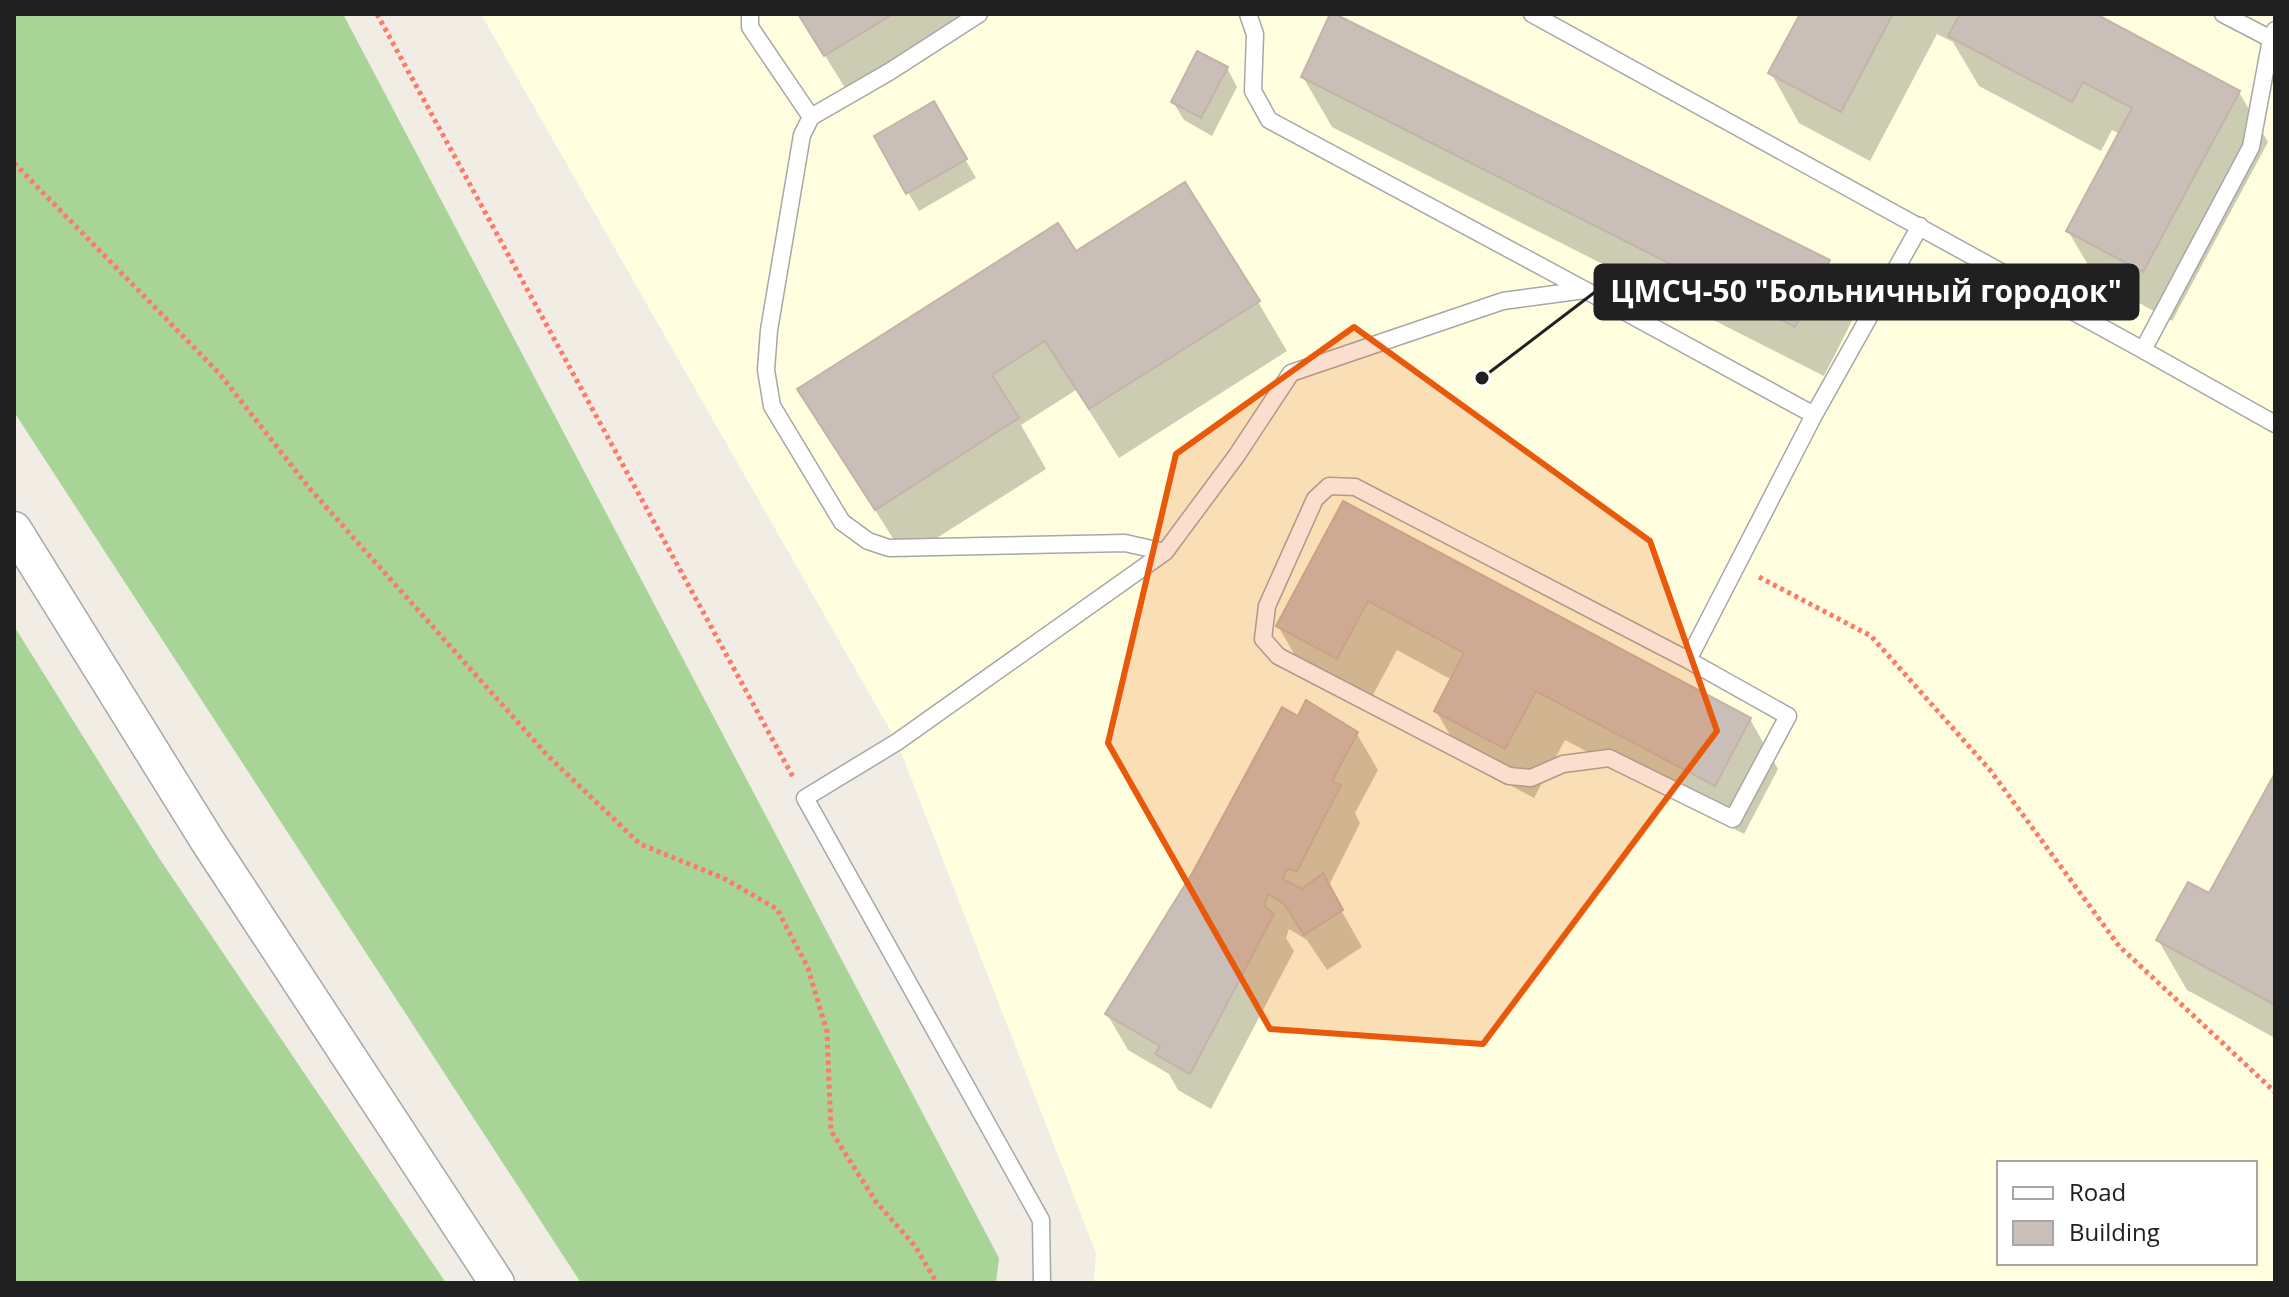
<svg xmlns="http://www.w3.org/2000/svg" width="2289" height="1297" viewBox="0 0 2289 1297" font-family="'Open Sans',sans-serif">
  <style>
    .education { fill: #ffffe0; fill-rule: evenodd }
    .forest { fill: #a8d497 }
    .shadow { fill: #0003 }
    .building { fill: #c9bfb8; stroke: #c4b3a6; stroke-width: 2 }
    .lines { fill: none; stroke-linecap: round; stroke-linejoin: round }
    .service-casing { stroke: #a7a7a7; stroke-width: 19 }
    .minor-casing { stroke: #a7a7a7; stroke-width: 37 }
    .path { stroke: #ff7868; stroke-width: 5; stroke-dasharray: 4 4; stroke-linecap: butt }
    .service { stroke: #fff; stroke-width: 16 }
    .minor { stroke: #fff; stroke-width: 34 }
    .marked { fill: #e8590c; fill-opacity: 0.2; stroke: #e8590c; stroke-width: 6; stroke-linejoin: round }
    .leader { fill: none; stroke: #202020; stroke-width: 3 }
    .callout-dot { fill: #202020; stroke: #fff; stroke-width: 3 }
    .callout { fill: #202020; stroke: #202020; stroke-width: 3 }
    .callout-label { font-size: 30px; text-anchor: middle; font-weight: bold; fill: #fff }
  </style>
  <rect width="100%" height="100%" fill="#f1ede5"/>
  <path class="education" d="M 481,14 L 2275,14 L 2275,1283 L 1094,1283 L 1096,1253 L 897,742 ZM 1999,1163 L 2255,1163 L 2255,1263 L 1999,1263 Z"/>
  <path class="forest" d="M 14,14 L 343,14 L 999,1258 L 996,1283 L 581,1283 L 14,412 Z
    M 14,626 L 159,858 L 446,1283 L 14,1283 Z"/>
  <path class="shadow" d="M 799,14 L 972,14 L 847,91 Z
    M 1802,14 L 2092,14 L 2239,92 L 2268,142 L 2172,321 L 2097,280 L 2068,231 L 2120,134 L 2112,130 L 2101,151 L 1979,86 L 1953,42 L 1937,34 L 1870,161 L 1799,123 L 1771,73 Z
    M 1227,68 L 1237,87 L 1212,136 L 1184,120 L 1173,102 Z
    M 1303,77 L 1828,261 L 1857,311 L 1824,376 L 1332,127 Z
    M 933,104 L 976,178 L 919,211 L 876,137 Z
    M 1075,254 L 1258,302 L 1287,351 L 1119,458 L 1076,390 L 1021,425 L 1046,469 L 905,558 L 800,389 Z
    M 1343,503 L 1750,719 L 1778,769 L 1744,834 L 1565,740 L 1534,798 L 1465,761 L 1436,711 L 1452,680 L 1397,650 L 1366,708 L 1307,676 L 1278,626 Z
    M 1307,703 L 1357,734 L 1378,770 L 1355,813 L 1360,823 L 1328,887 L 1362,947 L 1327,970 L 1307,940 L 1289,929 L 1286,938 L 1294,951 L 1211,1109 L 1178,1090 L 1169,1074 L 1128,1050 L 1107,1014 Z
    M 2275,777 L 2275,1038 L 2187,990 L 2158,940 L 2210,896 Z"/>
  <path class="building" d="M 798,14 L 893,14 L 824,56 Z
    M 1330,14 L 1335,14 L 1830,260 L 1795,327 L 1301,77 Z
    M 1800,14 L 1893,14 L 1841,112 L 1768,73 Z
    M 1960,14 L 2096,14 L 2240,91 L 2143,272 L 2066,231 L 2132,108 L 2083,82 L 2072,102 L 1948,36 Z
    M 1197,51 L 1228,67 L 1201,118 L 1171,102 Z
    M 934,101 L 967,159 L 906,194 L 874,136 Z
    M 1185,182 L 1260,301 L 1089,409 L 1045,341 L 992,375 L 1019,418 L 875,510 L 797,389 L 1058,223 L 1076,251 Z
    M 1343,501 L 1751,718 L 1715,786 L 1536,691 L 1505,749 L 1434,711 L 1464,653 L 1368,601 L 1337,659 L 1276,626 Z
    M 1306,700 L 1358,732 L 1332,781 L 1341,785 L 1297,871 L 1287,869 L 1283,879 L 1302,889 L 1323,873 L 1343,910 L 1304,935 L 1284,904 L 1268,894 L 1264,906 L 1274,914 L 1190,1074 L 1155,1054 L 1160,1046 L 1105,1014 L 1193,872 L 1282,707 L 1298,716 Z
    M 2275,773 L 2275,1005 L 2156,940 L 2188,882 L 2209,893 Z"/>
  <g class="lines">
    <g class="service-casing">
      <path id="service" d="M 750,14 L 750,27 L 811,117
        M 979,14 L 889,72 L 811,117 L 802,135 L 769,330 L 766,370 L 772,406 L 842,522 L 868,541 L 889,548 L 1125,543 L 1165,552
        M 1248,14 L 1255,34 L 1253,91 L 1269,120 L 1585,290
        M 1532,14 L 2143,350 L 2251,147 L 2271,39 L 2275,30
        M 2223,14 L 2271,39
        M 2143,350 L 2275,424
        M 1688,660 L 1355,487 L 1329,486 L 1315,499 L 1267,606 L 1263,639 L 1278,656 L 1509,776 L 1531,778 L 1563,764 L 1609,758 L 1733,819 L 1788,716 L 1688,660 L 1814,415
        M 1042,1283 L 1041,1220 L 805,798 L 897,742 L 1165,552 L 1237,455 L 1291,373 L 1503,301 L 1585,290 L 1814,415 L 1920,226"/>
    </g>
    <g class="minor-casing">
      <path id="minor" d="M 14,529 L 207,840 L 497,1283"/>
    </g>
    <path class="path" d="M 377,14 L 793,777
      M 14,163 L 219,373 L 310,489 L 547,755 L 640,844 L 723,878 L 777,909 L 808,968 L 827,1032 L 831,1131 L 876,1202 L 915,1246 L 937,1283
      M 1759,577 L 1871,636 L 1990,770 L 2119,946 L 2275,1092"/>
    <use href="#service" class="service"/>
    <use href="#minor" class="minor"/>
  </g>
  <path class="marked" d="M 1354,327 L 1650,541 L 1717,731 L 1483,1044 L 1270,1029 L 1108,743 L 1176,454 Z"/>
  <path class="leader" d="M1482 378L1595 292"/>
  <circle class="callout-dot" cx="1482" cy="378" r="8"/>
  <rect class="callout" x="1595" y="265" width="543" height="54" rx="8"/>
  <g class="callout-label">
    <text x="1866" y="302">ЦМСЧ-50 "Больничный городок"</text>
  </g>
  <rect width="2289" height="1297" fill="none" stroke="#202020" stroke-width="32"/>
  <rect x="1997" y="1161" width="260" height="104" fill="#ffffff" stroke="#a6a6a6" stroke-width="2"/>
  <rect x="2013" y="1187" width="40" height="12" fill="#ffffff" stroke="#a6a6a6" stroke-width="2"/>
  <text x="2069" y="1201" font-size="24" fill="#202020">Road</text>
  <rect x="2013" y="1221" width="40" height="24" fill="#c9bfb8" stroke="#a6a6a6" stroke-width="2"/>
  <text x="2069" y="1241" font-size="24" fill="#202020">Building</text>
</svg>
